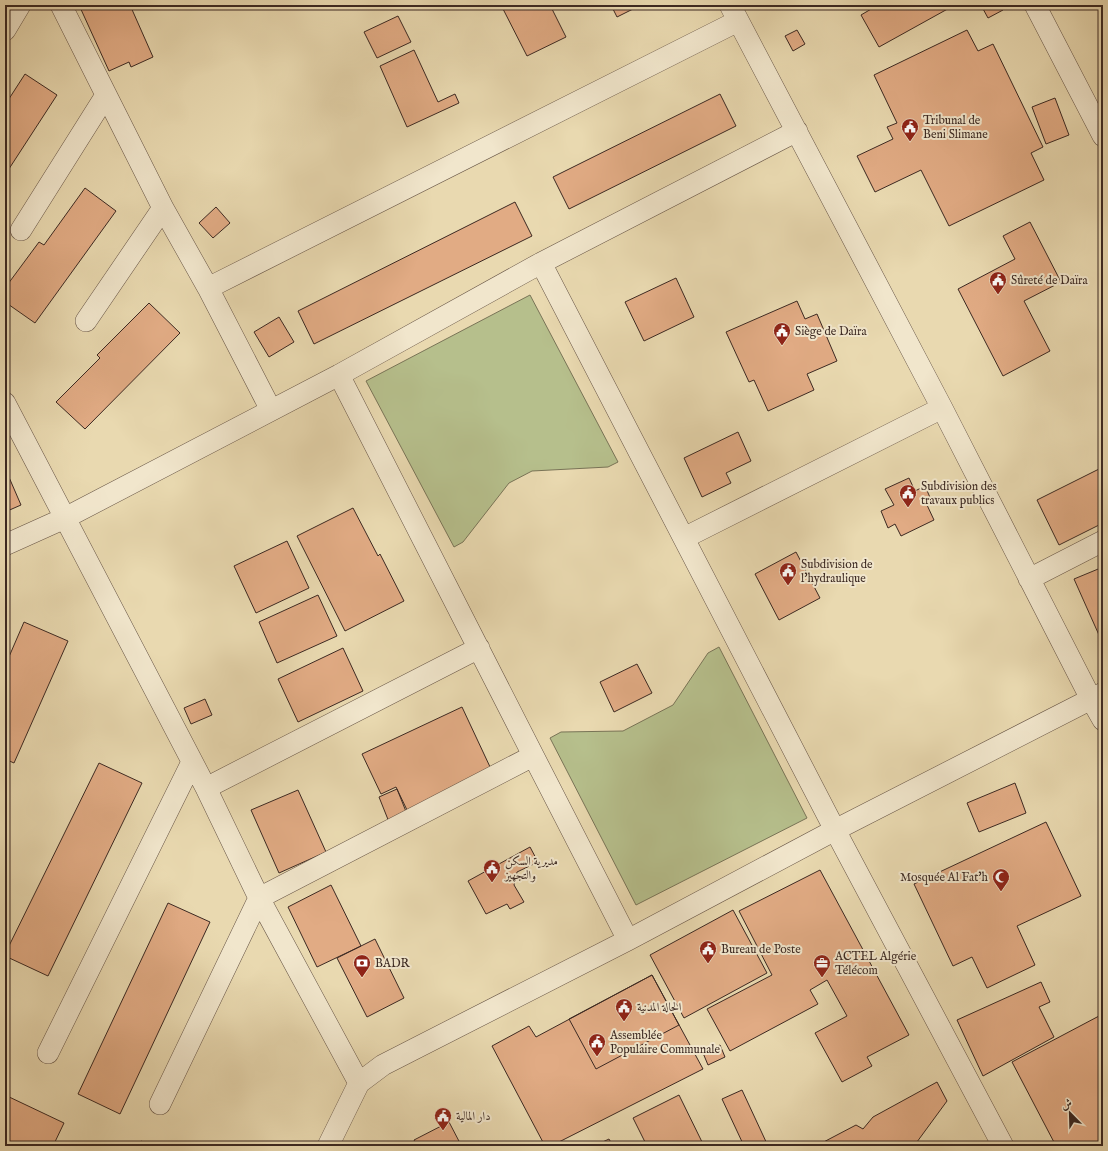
<svg xmlns="http://www.w3.org/2000/svg" width="1108" height="1151" viewBox="0 0 1108 1151" font-family="'IM FELL English',Amiri,serif">
  <style>
    .green { fill: #b6bf8c; stroke: #797457 }
    .building { fill: #e1ab84; stroke: #3c2922 }
    .lines { fill: none; stroke-linecap: round; stroke-linejoin: round }
    .minor-casing { stroke: #675546; stroke-width: 22 }
    .minor { stroke: #f1e6cc; stroke-width: 21 }
    .labels { text-anchor: middle; stroke-width: 4; stroke-linejoin: round; paint-order: stroke }
    .poi-label { font-size: 12px; fill: #3c2922; stroke: #f1e6cc; text-anchor: start }
  </style>
  <rect width="100%" height="100%" fill="#e9d9b0"/>
  <filter id="stains"><feTurbulence type="fractalNoise" baseFrequency=".005" numOctaves="4"/><feColorMatrix values="0 0 0 0 .2 0 0 0 0 .09 0 0 0 0 .02 0 0 0 .5 -.17"/></filter>
  <radialGradient id="worn" r=".72"><stop offset=".6" stop-color="#630" stop-opacity="0"/><stop offset="1" stop-color="#630" stop-opacity=".3"/></radialGradient>
  <path class="green" d="M 530,295 L 618,462 L 608,467 L 532,471 L 509,483 L 463,542 L 454,547 L 366,381 Z
    M 719,647 L 807,818 L 636,905 L 550,738 L 561,732 L 623,731 L 673,705 L 708,653 Z"/>
  <path class="building" d="M 79,5 L 130,5 L 153,57 L 131,67 L 129,62 L 109,71 Z
    M 501,5 L 550,5 L 566,37 L 527,56 Z
    M 611,5 L 641,5 L 617,17 Z
    M 878,5 L 952,5 L 953,6 L 879,47 L 861,15 Z
    M 986,5 L 1000,5 L 1003,10 L 988,18 L 982,7 Z
    M 398,16 L 411,42 L 377,58 L 364,32 Z
    M 797,30 L 805,44 L 793,51 L 785,36 Z
    M 967,30 L 978,51 L 993,44 L 1043,147 L 1031,153 L 1044,180 L 949,226 L 921,170 L 875,192 L 857,156 L 893,139 L 887,127 L 897,123 L 874,75 Z
    M 414,50 L 438,102 L 455,94 L 459,103 L 407,127 L 380,66 Z
    M 25,74 L 57,95 L 5,175 L 5,105 Z
    M 720,94 L 736,126 L 569,209 L 553,177 Z
    M 1055,98 L 1069,135 L 1046,144 L 1032,107 Z
    M 85,188 L 116,211 L 35,323 L 5,302 L 5,288 L 39,242 L 44,245 Z
    M 515,202 L 532,236 L 314,344 L 298,311 Z
    M 216,207 L 230,223 L 213,238 L 199,223 Z
    M 1030,222 L 1061,282 L 1024,301 L 1050,351 L 1003,376 L 958,289 L 1015,259 L 1003,236 Z
    M 676,278 L 694,317 L 644,341 L 625,302 Z
    M 797,301 L 805,319 L 817,314 L 837,361 L 807,374 L 814,390 L 768,411 L 754,380 L 749,382 L 726,332 Z
    M 149,303 L 180,333 L 85,429 L 56,402 L 100,358 L 97,355 Z
    M 279,317 L 294,342 L 269,357 L 254,332 Z
    M 738,432 L 751,461 L 726,473 L 731,483 L 702,497 L 684,458 Z
    M 1103,467 L 1103,523 L 1059,545 L 1037,500 Z
    M 5,468 L 21,505 L 5,512 Z
    M 909,478 L 915,491 L 925,486 L 932,502 L 927,505 L 934,520 L 901,536 L 895,524 L 888,528 L 881,511 L 894,505 L 885,489 Z
    M 353,508 L 378,556 L 380,554 L 404,601 L 345,631 L 297,536 Z
    M 287,541 L 309,588 L 256,613 L 234,566 Z
    M 796,552 L 820,598 L 779,620 L 755,574 Z
    M 1103,567 L 1103,644 L 1074,579 Z
    M 318,595 L 337,636 L 277,663 L 259,622 Z
    M 24,622 L 68,641 L 14,763 L 5,759 L 5,666 Z
    M 343,648 L 363,691 L 298,722 L 278,679 Z
    M 637,664 L 652,693 L 614,712 L 600,682 Z
    M 205,699 L 212,715 L 191,724 L 184,708 Z
    M 462,707 L 491,769 L 407,810 L 396,787 L 381,794 L 362,754 Z
    M 99,763 L 142,783 L 48,976 L 5,956 L 5,954 Z
    M 1015,783 L 1026,813 L 979,832 L 967,803 Z
    M 397,789 L 407,814 L 389,822 L 379,797 Z
    M 298,790 L 326,852 L 279,873 L 251,810 Z
    M 1046,822 L 1081,896 L 1017,926 L 1035,965 L 987,988 L 972,957 L 953,966 L 914,884 Z
    M 530,847 L 538,862 L 517,872 L 514,885 L 524,902 L 510,909 L 507,904 L 486,914 L 468,881 Z
    M 820,870 L 909,1035 L 867,1057 L 872,1066 L 842,1082 L 815,1033 L 847,1016 L 827,980 L 810,990 L 818,1004 L 730,1051 L 707,1009 L 772,975 L 739,911 Z
    M 331,885 L 361,946 L 317,967 L 288,907 Z
    M 168,903 L 210,922 L 120,1114 L 78,1094 Z
    M 733,910 L 767,973 L 684,1018 L 650,955 Z
    M 375,939 L 404,998 L 367,1017 L 337,958 Z
    M 652,975 L 703,1069 L 551,1146 L 545,1146 L 492,1046 L 529,1026 L 536,1037 Z
    M 652,975 L 679,1025 L 596,1069 L 569,1019 Z
    M 1041,982 L 1050,1002 L 1039,1007 L 1054,1037 L 983,1076 L 957,1020 Z
    M 1099,1016 L 1103,1024 L 1103,1146 L 1056,1146 L 1012,1062 Z
    M 720,1045 L 725,1057 L 708,1065 L 703,1053 Z
    M 937,1082 L 947,1101 L 914,1146 L 816,1146 L 856,1125 L 863,1129 L 873,1117 Z
    M 742,1090 L 768,1146 L 744,1146 L 722,1099 Z
    M 5,1095 L 64,1123 L 53,1146 L 5,1146 Z
    M 679,1095 L 704,1146 L 647,1146 L 633,1118 Z
    M 449,1122 L 461,1145 L 478,1146 L 417,1146 L 414,1140 Z
    M 609,1139 L 613,1146 L 594,1146 Z
    M 141,1141 L 151,1146 L 139,1146 Z"/>
  <g class="lines">
    <g class="minor-casing">
      <path id="minor" d="M 61,5 L 163,208 L 208,288 L 271,410
        M 730,5 L 942,408 L 1091,699 L 1103,720
        M 1035,5 L 1103,136
        M 5,30 L 20,5
        M 21,230 L 106,95
        M 541,263 L 835,830 L 1003,1146
        M 208,288 L 738,21
        M 86,321 L 163,208
        M 339,375 C 435,563 531,752 628,940
        M 5,403 L 206,788 L 259,898 L 359,1083
        M 684,538 L 942,408
        M 5,545 L 65,518 L 339,375 L 541,263 L 797,131
        M 1029,579 L 1103,541
        M 206,788 L 479,648
        M 48,1053 L 192,762
        M 160,1104 L 259,898 L 533,756
        M 328,1146 L 359,1083 L 383,1065 L 628,940 L 835,830 L 1103,693"/>
    </g>
    <use href="#minor" class="minor"/>
  </g>
  <defs>
    <g id="civic-pin" transform="scale(0.9)"><path d="M0 17L-7.5 6A9.5 9.5 0 1 1 7.5 6Z" fill="#8f2418" stroke="#f1e6cc"/><path d="M-.6-6.5H3V-4.5H.6V-3L4-1V1h2V6H-6V1h2V-1L-.6-3ZM-1.2 2.5V6h2.4V2.5Z" fill="#fff"/></g>
    <g id="mosque-pin" transform="scale(0.9)"><path d="M0 17L-7.5 6A9.5 9.5 0 1 1 7.5 6Z" fill="#8f2418" stroke="#f1e6cc"/><path d="M3.5-4.9A6 6 0 1 0 3.5 4.9A5 5 0 1 1 3.5-4.9Z" fill="#fff"/></g>
    <g id="bank-pin" transform="scale(0.9)"><path d="M0 17L-7.5 6A9.5 9.5 0 1 1 7.5 6Z" fill="#8f2418" stroke="#f1e6cc"/><path d="M-6-4H6V4H-6ZM0-2.3a2.3 2.3 0 1 0 0 4.6a2.3 2.3 0 1 0 0-4.6Z" fill="#fff"/></g>
    <g id="office-pin" transform="scale(0.9)"><path d="M0 17L-7.5 6A9.5 9.5 0 1 1 7.5 6Z" fill="#8f2418" stroke="#f1e6cc"/><path d="M-6-3h4V-5.5h4V-3h4V5H-6ZM-1-4.5V-3h2v-1.5ZM-6 0V1H6V0Z" fill="#fff"/></g>
  </defs>
  <g fill-rule="evenodd">
    <use href="#civic-pin" x="910" y="127"/>
    <use href="#civic-pin" x="998" y="280"/>
    <use href="#civic-pin" x="782" y="331"/>
    <use href="#civic-pin" x="908" y="493"/>
    <use href="#civic-pin" x="788" y="571"/>
    <use href="#civic-pin" x="492" y="868"/>
    <use href="#mosque-pin" x="1001" y="877"/>
    <use href="#civic-pin" x="708" y="949"/>
    <use href="#bank-pin" x="362" y="963"/>
    <use href="#office-pin" x="822" y="963"/>
    <use href="#civic-pin" x="624" y="1007"/>
    <use href="#civic-pin" x="597" y="1042"/>
    <use href="#civic-pin" x="443" y="1116"/>
  </g>
  <g class="labels">
    <g class="poi-label">
      <text x="923" y="124">Tribunal de<tspan x="923" dy="14">Beni Slimane</tspan></text>
      <text x="1011" y="284">Sûreté de Daïra</text>
      <text x="795" y="335">Siège de Daïra</text>
      <text x="921" y="490">Subdivision des<tspan x="921" dy="14">travaux publics</tspan></text>
      <text x="801" y="568">Subdivision de<tspan x="801" dy="14">l'hydraulique</tspan></text>
      <text x="505" y="865">مديرية السكن<tspan x="505" dy="14">والتجهيز</tspan></text>
      <text x="988" y="881" text-anchor="end">Mosquée Al Fat'h</text>
      <text x="721" y="953">Bureau de Poste</text>
      <text x="835" y="960">ACTEL Algérie<tspan x="835" dy="14">Télécom</tspan></text>
      <text x="375" y="967">BADR</text>
      <text x="637" y="1011">الحالة المدنية</text>
      <text x="610" y="1039">Assemblée<tspan x="610" dy="14">Populaire Communale</tspan></text>
      <text x="456" y="1120">دار المالية</text>
    </g>
  </g>
  <rect width="1108" height="1151" fill="none" stroke="#e9d9b0" stroke-width="20"/>
  <rect x="6" y="6" width="1096" height="1139" fill="none" stroke="#3c2922" stroke-width="2"/>
  <rect x="10" y="10" width="1088" height="1131" fill="none" stroke="#3c2922"/>
  <g transform="translate(1070 1113) rotate(337)" stroke="#f1e6cc" stroke-width="3" paint-order="stroke">
  <path d="M0-3L7 15L0 10L-7 15Z" fill="#3c2922"/>
  <text y="-6" font-size="11" font-weight="bold" text-anchor="middle" fill="#3c2922">ش</text>
  </g>
  <rect width="100%" height="100%" filter="url(#stains)"/>
  <rect width="100%" height="100%" fill="url(#worn)"/>
</svg>
